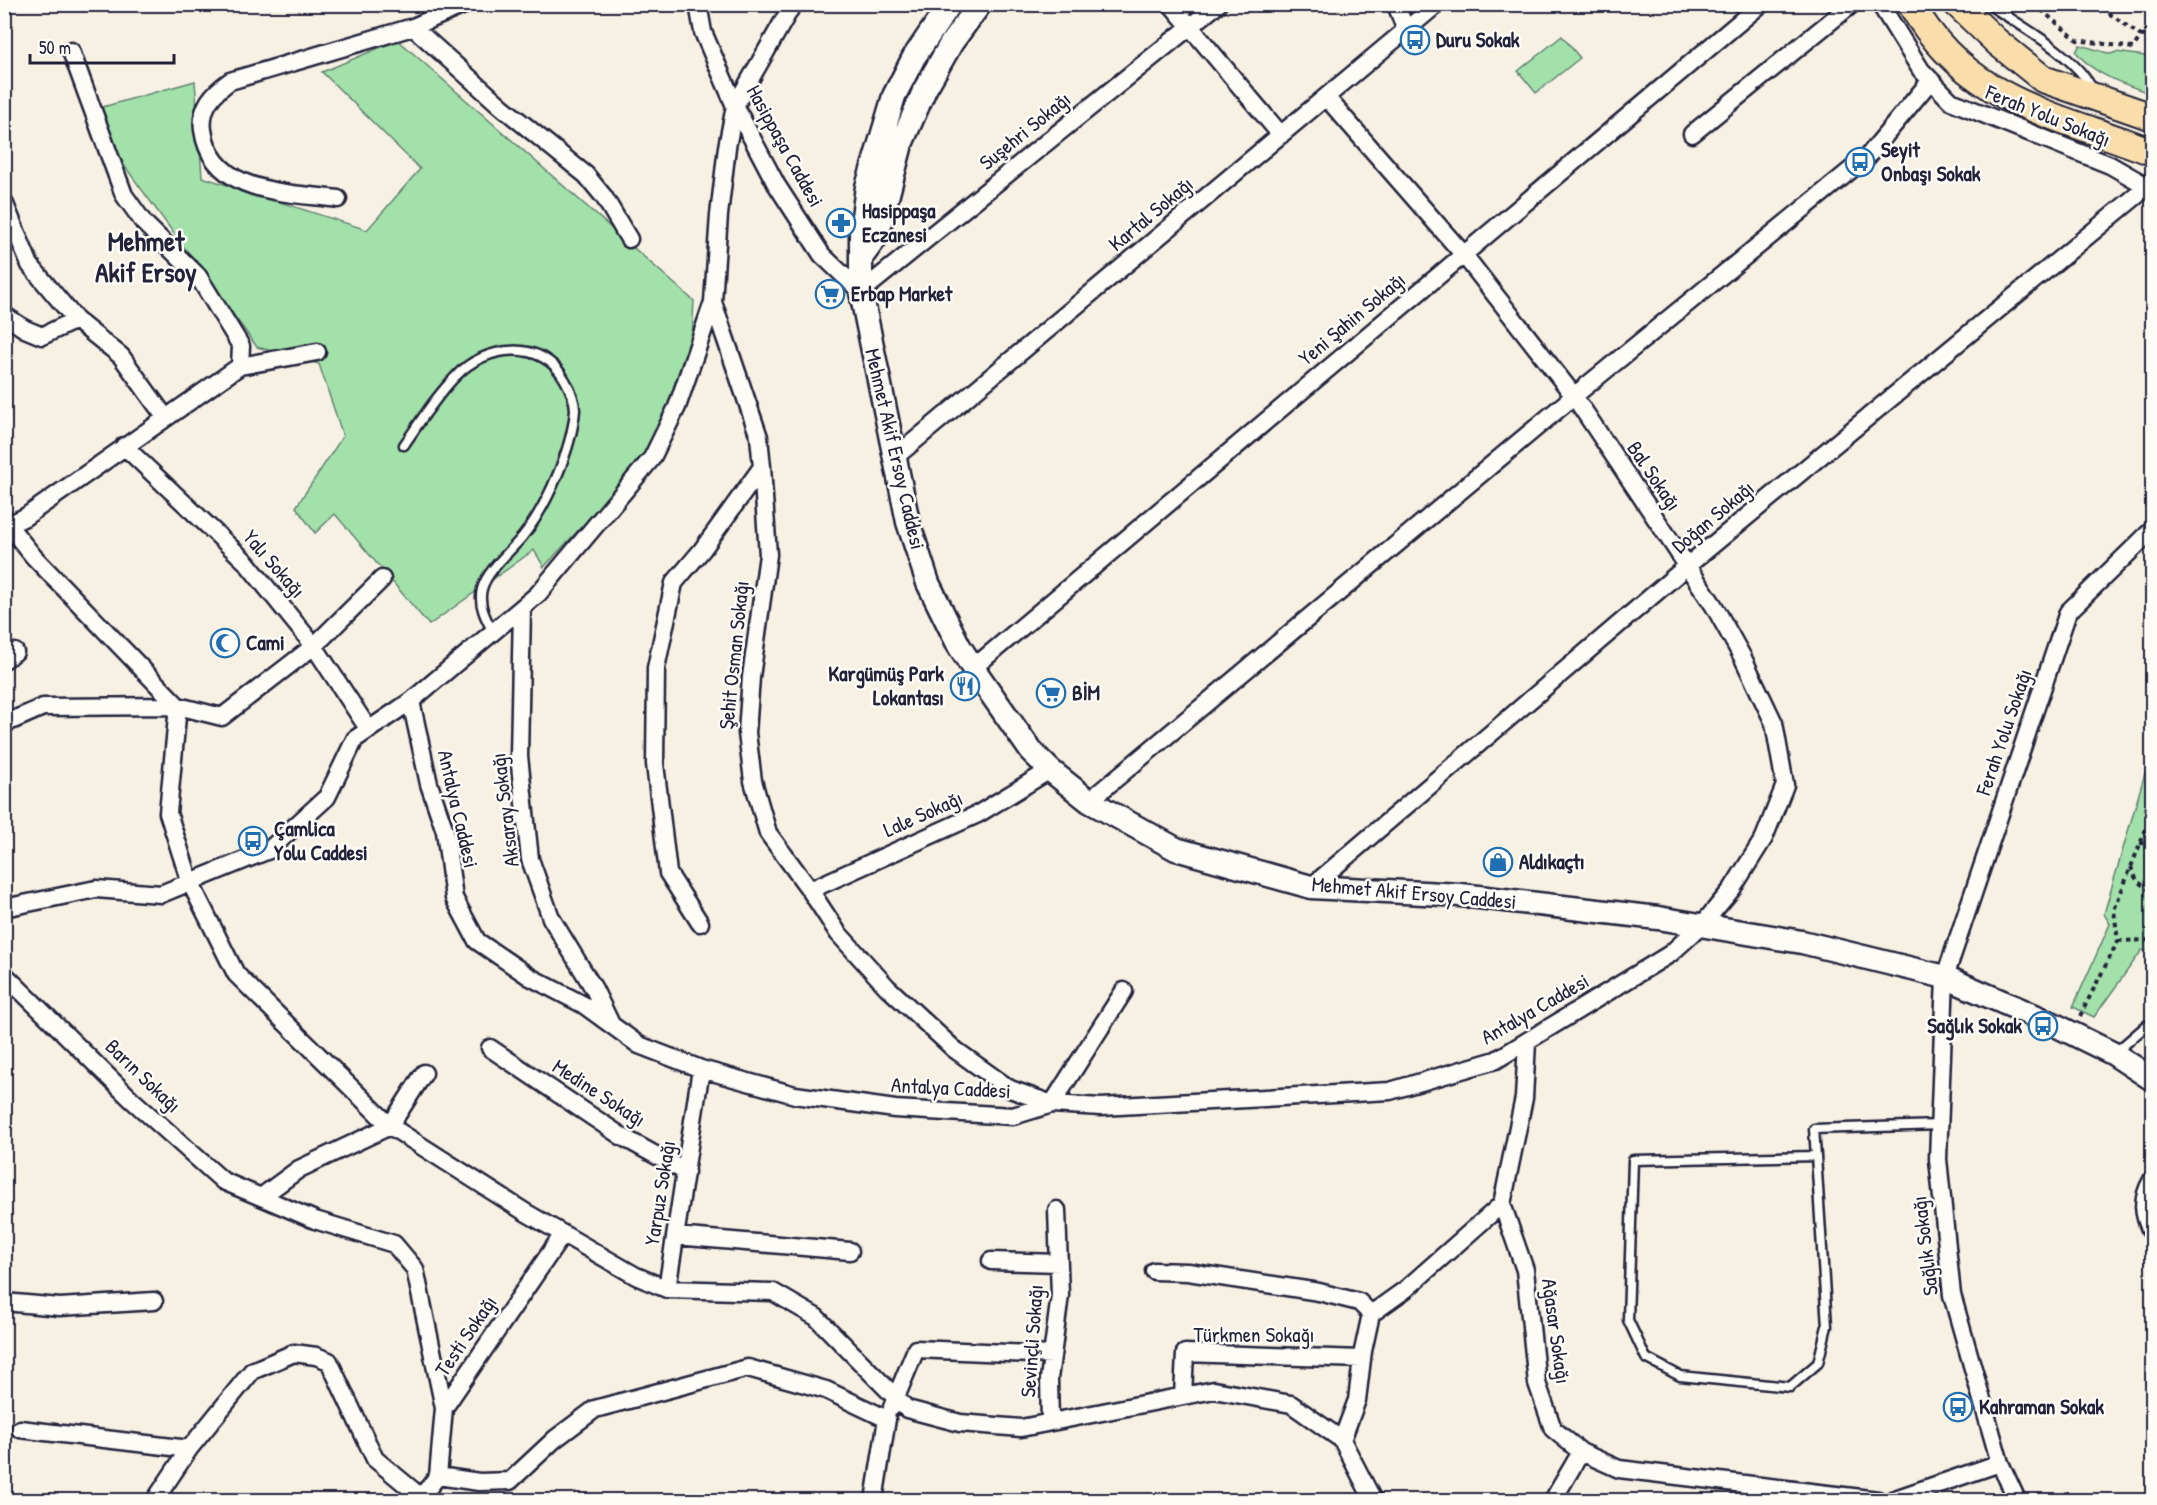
<svg xmlns="http://www.w3.org/2000/svg" width="2157" height="1505" viewBox="0 0 2157 1505" font-family="'Patrick Hand',sans-serif">
  <style>
    .green { fill: #a2e1a9; stroke: #628272; stroke-width: 1.5 }
    .lines { fill: none; stroke-linecap: round; stroke-linejoin: round }
    .lane-casing { stroke: #22223b; stroke-width: 13 }
    .street-casing { stroke: #22223b; stroke-width: 21 }
    .secondary-casing { stroke: #22223b; stroke-width: 27 }
    .primary-casing { stroke: #22223b; stroke-width: 30 }
    .path { stroke: #22223b; stroke-width: 4; stroke-dasharray: 4.5 4.5; stroke-linecap: butt }
    .lane { stroke: #fdfcf7; stroke-width: 8 }
    .street { stroke: #fdfcf7; stroke-width: 16 }
    .secondary { stroke: #fdfcf7; stroke-width: 22 }
    .primary { stroke: #f9deab; stroke-width: 26 }
    .labels { text-anchor: middle; stroke-width: 5; stroke-linejoin: round; paint-order: stroke }
    .poi-label { font-size: 21px; font-weight: bold; fill: #22223b; stroke: #fdfcf7; text-anchor: start }
    .street-label { font-size: 21px; fill: #22223b; stroke: #fdfcf7 }
    .district-label { font-size: 27px; font-weight: bold; fill: #22223b; stroke: #fdfcf7 }
  </style>
  <rect width="100%" height="100%" fill="#f7f1e4"/>
  <filter id="ink" filterUnits="userSpaceOnUse"><feTurbulence type="fractalNoise" baseFrequency=".0167" numOctaves="2"/><feDisplacementMap in="SourceGraphic" scale="12" xChannelSelector="R" yChannelSelector="G"/><feConvolveMatrix kernelMatrix="1 2 1 2 8 2 1 2 1" color-interpolation-filters="sRGB"/></filter>
  <g filter="url(#ink)">
    <path class="green" d="M 1562,36 L 1580,58 L 1536,93 L 1518,71 Z
      M 398,40 L 694,301 L 691,357 L 654,449 L 544,567 L 534,550 L 429,625 L 335,514 L 315,533 L 296,507 L 343,436 L 319,364 L 257,347 L 85,112 L 195,81 L 202,177 L 367,230 L 420,169 L 322,72 Z
      M 2080,45 L 2111,54 L 2116,52 L 2152,57 L 2152,94 C 2124,84 2095,76 2076,52 Z
      M 2152,749 L 2152,952 L 2142,950 L 2094,1017 L 2073,1007 L 2110,924 L 2104,914 Z"/>
    <g class="lines">
      <g class="lane-casing">
        <path id="lane" d="M 1988,4 C 2022,27 2074,54 2093,90
          M 404,445 C 420,422 436,396 456,376 C 485,345 542,338 565,380 C 570,389 575,400 575,410 C 572,449 547,506 523,536 C 511,551 487,570 482,589 C 478,605 486,619 493,632
          M 2116,1052 L 2146,1026 L 2152,1030
          M 1816,1156 L 1633,1160 L 1628,1320 L 1646,1358 L 1680,1376 L 1790,1387 L 1818,1363 L 1827,1326 L 1816,1156 L 1814,1129 L 1940,1125"/>
      </g>
      <g class="street-casing">
        <path id="street" d="M 698,4 L 703,32 L 735,106 L 776,184 L 822,255 L 861,292 L 1218,4
          M 1171,4 L 1281,135
          M 1396,4 L 1406,31
          M 1880,4 L 1921,70 L 1951,101 L 2110,165 L 2152,189
          M 413,27 L 502,107 L 586,175 L 604,197 L 629,239
          M 1692,134 L 1852,4
          M 338,199 C 287,192 212,195 203,130 C 200,107 213,93 230,81 L 413,27 L 466,4
          M 4,202 L 30,265 L 76,320 L 121,356 L 165,417
          M 713,302 L 759,437 L 762,467 L 768,555 L 751,677 L 747,733 L 753,781 L 768,833 L 810,890 L 838,933 L 887,987 L 954,1049 L 1010,1089 L 1052,1104 L 1124,991
          M 4,315 L 25,329 L 42,336 L 76,320
          M 240,366 L 317,352
          M 124,446 L 246,562 L 314,646 L 369,730
          M 894,458 L 1437,4
          M 4,520 L 34,557 L 178,706 L 222,717 L 314,646 L 382,579
          M 4,527 L 25,517 L 240,366 L 241,346 L 198,276 L 144,223 L 124,195 L 71,51
          M 522,608 L 519,756 L 530,859 L 551,918 L 594,989 L 610,1022
          M 4,660 L 15,652
          M 973,668 L 1761,4
          M 411,701 L 429,784 L 445,831 L 454,898 L 477,941 L 530,977 L 584,1005 L 639,1045 L 701,1069 L 795,1095 L 895,1109 L 1013,1116 L 1052,1104 L 1101,1107 L 1390,1091 L 1496,1060 L 1670,954 L 1702,925 L 1732,889 L 1764,838 L 1785,785 L 1774,723 L 1743,658 L 1714,606 L 1574,396 L 1464,255 L 1326,97
          M 4,724 L 43,707 L 178,706 L 168,813 L 190,882 L 236,974 L 390,1126 L 525,1212 L 636,1276 L 667,1289 L 773,1292 L 816,1317 L 907,1409 L 960,1423 L 1021,1428 L 1214,1390 L 1291,1404 L 1342,1440 L 1373,1500
          M 1089,801 L 1574,396 L 1868,156 L 1931,80
          M 1311,887 L 1687,566 L 2147,187
          M 810,890 L 978,814 L 1050,770
          M 4,908 L 96,889 L 161,894 L 269,850 L 327,797 L 355,739 L 411,701 L 538,594 L 652,458 L 677,407 L 713,302 L 719,215 L 727,147 L 735,106 L 793,4
          M 700,923 L 668,873 L 655,764 L 656,668 L 674,583 L 702,550 L 762,467
          M 4,974 L 131,1099 L 223,1181 L 261,1197 L 299,1169 L 390,1126 L 424,1073
          M 490,1048 L 621,1136 L 686,1172
          M 2152,1180 C 2141,1199 2142,1214 2152,1233
          M 261,1197 L 315,1220 L 394,1244 L 415,1269 L 444,1408
          M 1502,1204 L 1525,1270 L 1537,1383 L 1553,1429 L 1581,1452 L 1619,1469 L 1878,1500
          M 1502,1204 L 1524,1098 L 1527,1042
          M 676,1236 L 850,1251
          M 991,1261 L 1059,1263
          M 1154,1271 L 1188,1272 L 1319,1292 L 1359,1302 L 1371,1314
          M 667,1289 L 701,1069
          M 4,1302 L 60,1307 L 154,1301
          M 1183,1396 L 1185,1353 L 1362,1359
          M 892,1407 L 916,1349 L 1052,1355
          M 1050,1422 L 1049,1379 L 1060,1295 L 1057,1210
          M 20,1429 L 189,1449
          M 1342,1440 L 1357,1400 L 1363,1351 L 1371,1314 L 1406,1289 L 1502,1204
          M 438,1476 L 479,1482 L 510,1481 L 555,1439 L 595,1409 L 748,1368 L 826,1390 L 887,1419 L 874,1500
          M 438,1476 L 444,1408 L 563,1234
          M 155,1500 L 189,1449 L 252,1371 L 294,1353 L 316,1356 L 329,1361 L 375,1459 L 421,1497 L 438,1476
          M 1553,1500 L 1581,1452
          M 1892,1500 L 2000,1463
          M 2017,1500 L 2000,1463 L 1952,1295 L 1938,1159 L 1945,977 L 2068,612 L 2152,530"/>
      </g>
      <g class="secondary-casing">
        <path id="secondary" d="M 950,4 L 914,57 L 894,96 L 867,187 L 861,231 L 861,292 L 908,522 L 928,583 L 959,646 L 973,668 L 1031,751 L 1050,770 L 1089,801 L 1176,849 L 1311,887 L 1461,895 L 1658,918 L 1802,942 L 1945,977 L 2053,1024 L 2114,1054 L 2152,1079
          M 861,258 L 877,236 L 901,144 L 925,89 L 952,42 L 980,4"/>
      </g>
      <g class="primary-casing">
        <path id="primary" d="M 1911,4 C 1966,102 2055,114 2152,152
          M 1957,4 L 1997,42 L 2043,79 L 2152,117"/>
      </g>
      <path class="path" d="M 2034,4 L 2077,40 L 2133,48 L 2141,36 L 2096,4
        M 2141,36 L 2152,35
        M 2140,843 L 2152,844
        M 2131,867 L 2137,881 L 2152,892
        M 2118,941 L 2152,940
        M 2080,1016 L 2118,941 L 2114,910 L 2148,824 L 2152,819"/>
      <use href="#lane" class="lane"/>
      <use href="#street" class="street"/>
      <use href="#secondary" class="secondary"/>
      <use href="#primary" class="primary"/>
    </g>
  </g>
  <defs>
    <g id="bus-ring" transform="scale(1.5)"><circle r="9.5" fill="#fdfcf7" stroke="#1f6fb2" stroke-width="1.5"/><path d="M-5-6H5V4H4V6H2V4H-2V6H-4V4H-5ZM-3.5-4V0h7V-4ZM-3.5 1.2v1.5H-2V1.2ZM2 1.2v1.5H3.5V1.2Z" fill="#1f6fb2"/></g>
    <g id="pharmacy-ring" transform="scale(1.5)"><circle r="9.5" fill="#fdfcf7" stroke="#1f6fb2" stroke-width="1.5"/><path d="M-2-6h4v4h4v4h-4v4h-4v-4h-4v-4h4Z" fill="#1f6fb2"/></g>
    <g id="supermarket-ring" transform="scale(1.5)"><circle r="9.5" fill="#fdfcf7" stroke="#1f6fb2" stroke-width="1.5"/><path d="M-6-5.5h2.5l.6 2H6L4.5 2H-2.5L-4.4-4H-6ZM-1.5 3.2a1.3 1.3 0 1 0 .1 0ZM3 3.2a1.3 1.3 0 1 0 .1 0Z" fill="#1f6fb2"/></g>
    <g id="mosque-ring" transform="scale(1.5)"><circle r="9.5" fill="#fdfcf7" stroke="#1f6fb2" stroke-width="1.5"/><path d="M3.5-4.9A6 6 0 1 0 3.5 4.9A5 5 0 1 1 3.5-4.9Z" fill="#1f6fb2"/></g>
    <g id="restaurant-ring" transform="scale(1.5)"><circle r="9.5" fill="#fdfcf7" stroke="#1f6fb2" stroke-width="1.5"/><path d="M-5-6h1v4h1v-4h1v4h1v-4h1v5L-1.5 .5V6h-2V.5L-5-1ZM5-6V6H3V1.5H1.5Q1.5-4 5-6Z" fill="#1f6fb2"/></g>
    <g id="shop-ring" transform="scale(1.5)"><circle r="9.5" fill="#fdfcf7" stroke="#1f6fb2" stroke-width="1.5"/><path d="M-5-2.5h2.3a2.7 3.5 0 0 1 5.4 0H5L5.5 6h-11ZM-1.5-2.5h3a1.5 2.3 0 0 0-3 0Z" fill="#1f6fb2"/></g>
  </defs>
  <g fill-rule="evenodd">
    <use href="#bus-ring" x="1415" y="40"/>
    <use href="#bus-ring" x="1860" y="162"/>
    <use href="#pharmacy-ring" x="841" y="223"/>
    <use href="#supermarket-ring" x="830" y="294"/>
    <use href="#mosque-ring" x="225" y="643"/>
    <use href="#restaurant-ring" x="965" y="686"/>
    <use href="#supermarket-ring" x="1051" y="693"/>
    <use href="#bus-ring" x="253" y="841"/>
    <use href="#shop-ring" x="1498" y="862"/>
    <use href="#bus-ring" x="2043" y="1026"/>
    <use href="#bus-ring" x="1958" y="1407"/>
  </g>
  <g class="labels">
    <g class="poi-label">
      <text x="1436" y="47">Duru Sokak</text>
      <text x="1881" y="157">Seyit<tspan x="1881" dy="24">Onbaşı Sokak</tspan></text>
      <text x="862" y="218">Hasippaşa<tspan x="862" dy="24">Eczanesi</tspan></text>
      <text x="851" y="301">Erbap Market</text>
      <text x="246" y="650">Cami</text>
      <text x="944" y="681" text-anchor="end">Kargümüş Park<tspan x="944" dy="24">Lokantası</tspan></text>
      <text x="1072" y="700">BİM</text>
      <text x="274" y="836">Çamlica<tspan x="274" dy="24">Yolu Caddesi</tspan></text>
      <text x="1519" y="869">Aldıkaçtı</text>
      <text x="2022" y="1033" text-anchor="end">Sağlık Sokak</text>
      <text x="1979" y="1414">Kahraman Sokak</text>
    </g>
    <g class="street-label">
      <text transform="translate(2048 116) rotate(22)" y="7">Ferah Yolu Sokağı</text>
      <text transform="translate(1025 131) rotate(-39)" y="7">Suşehri Sokağı</text>
      <text transform="translate(785 146) rotate(61)" y="7">Hasippaşa Caddesi</text>
      <text transform="translate(1151 214) rotate(-40)" y="7">Kartal Sokağı</text>
      <text transform="translate(1352 319) rotate(-40)" y="7">Yeni Şahin Sokağı</text>
      <text transform="translate(895 449) rotate(77)" y="7">Mehmet Akif Ersoy Caddesi</text>
      <text transform="translate(1654 476) rotate(56)" y="7">Bal Sokağı</text>
      <text transform="translate(1713 517) rotate(-40)" y="7">Doğan Sokağı</text>
      <text transform="translate(274 564) rotate(49)" y="7">Yalı Sokağı</text>
      <text transform="translate(734 655) rotate(-84)" y="7">Şehit Osman Sokağı</text>
      <text transform="translate(2004 732) rotate(-71)" y="7">Ferah Yolu Sokağı</text>
      <text transform="translate(458 809) rotate(77)" y="7">Antalya Caddesi</text>
      <text transform="translate(505 810) rotate(-97)" y="7">Aksaray Sokağı</text>
      <text transform="translate(923 814) rotate(-24)" y="7">Lale Sokağı</text>
      <text transform="translate(1414 893) rotate(5)" y="7">Mehmet Akif Ersoy Caddesi</text>
      <text transform="translate(1535 1009) rotate(-30)" y="7">Antalya Caddesi</text>
      <text transform="translate(143 1076) rotate(44)" y="7">Barın Sokağı</text>
      <text transform="translate(951 1088) rotate(3)" y="7">Antalya Caddesi</text>
      <text transform="translate(599 1093) rotate(33)" y="7">Medine Sokağı</text>
      <text transform="translate(660 1193) rotate(-81)" y="7">Yarpuz Sokağı</text>
      <text transform="translate(1925 1246) rotate(-97)" y="7">Sağlık Sokağı</text>
      <text transform="translate(1556 1331) rotate(82)" y="7">Ağasar Sokağı</text>
      <text x="1254" y="1342">Türkmen Sokağı</text>
      <text transform="translate(466 1336) rotate(-56)" y="7">Testi Sokağı</text>
      <text transform="translate(1032 1341) rotate(-86)" y="7">Sevinçli Sokağı</text>
    </g>
    <g class="district-label">
      <text x="146" y="251">Mehmet<tspan x="146" dy="31">Akif Ersoy</tspan></text>
    </g>
  </g>
  <rect width="2157" height="1505" fill="none" stroke="#fdfcf7" stroke-width="24"/>
  <rect x="12" y="12" width="2133" height="1481" fill="none" stroke="#22223b" stroke-width="2" filter="url(#ink)"/>
  <path d="M30 54v9h144v-9" fill="none" stroke="#22223b" stroke-width="3"/>
  <text x="39" y="54" font-size="18" fill="#22223b" stroke="#fdfcf7" stroke-width="4.5" paint-order="stroke">50 m</text>
</svg>
